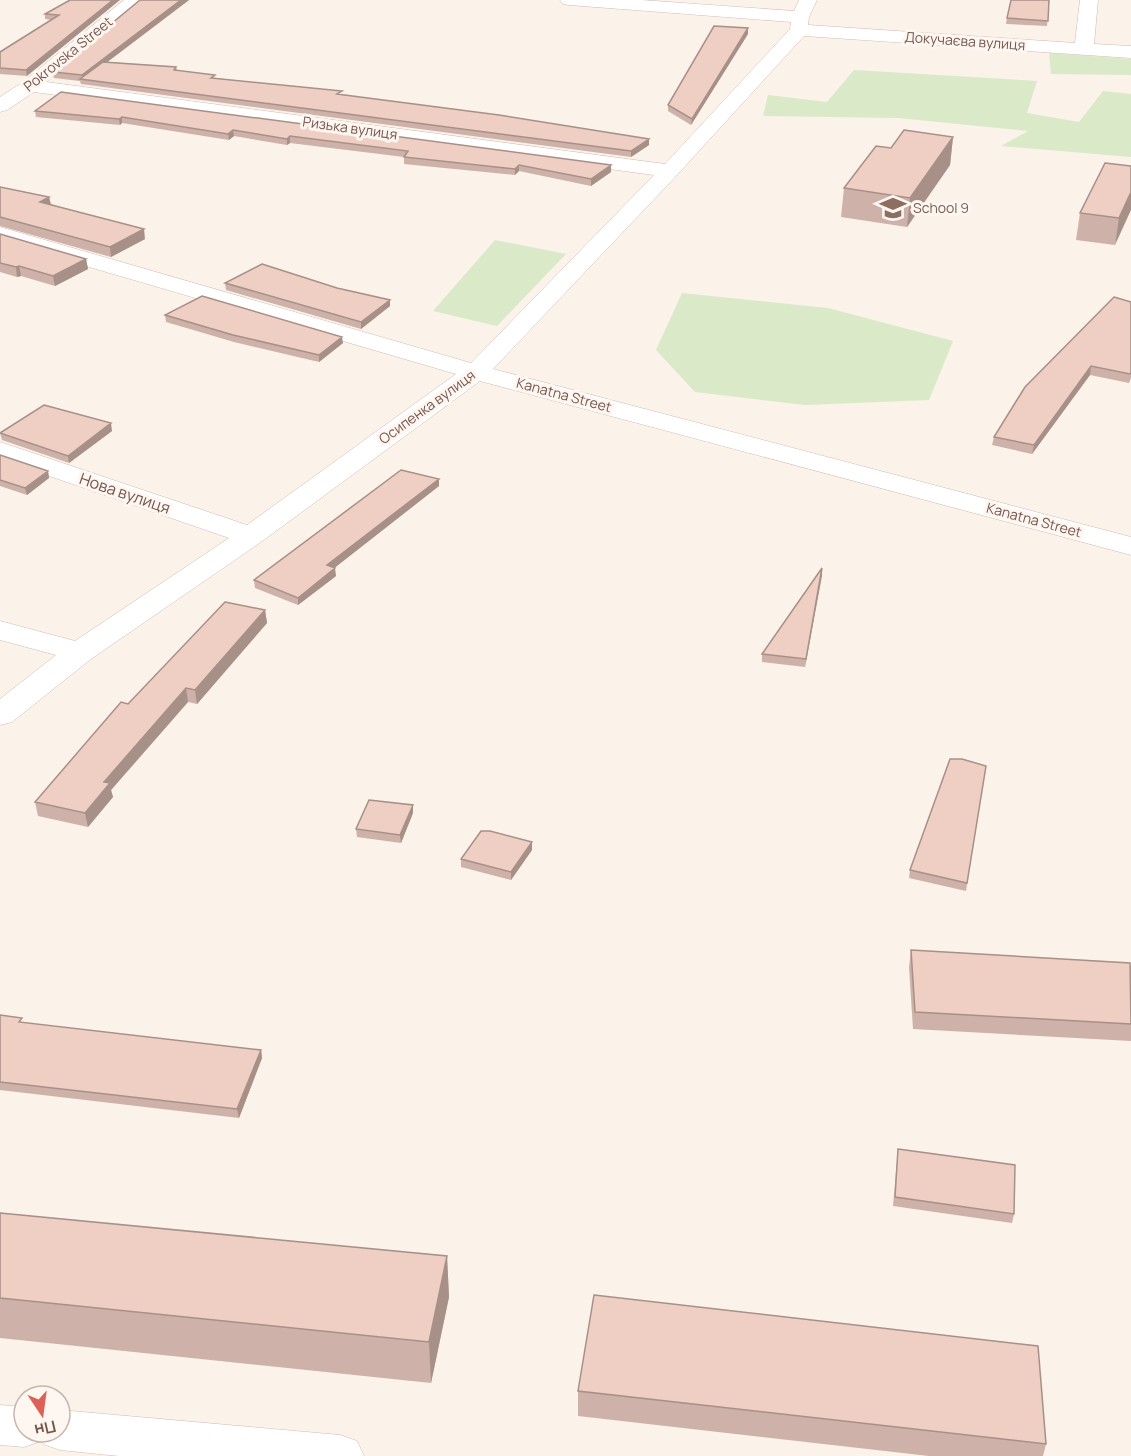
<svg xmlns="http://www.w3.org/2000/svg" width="1131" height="1456" viewBox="0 0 1131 1456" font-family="Manrope,sans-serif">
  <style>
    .green { fill: #dae9c8 }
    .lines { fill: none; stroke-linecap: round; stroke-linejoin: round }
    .minor-casing { stroke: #cfbbb2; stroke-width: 1 }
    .minor { fill: #fff; fill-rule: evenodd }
    .wall { fill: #ceb1a8 }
    .shaded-wall { fill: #a79088 }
    .building { fill: #efcec3; stroke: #a79088; stroke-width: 1.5 }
    .labels { text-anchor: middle; stroke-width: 6; stroke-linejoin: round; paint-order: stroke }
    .far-street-label { font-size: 14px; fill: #75564e; stroke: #fef6f0 }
    .far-education-label { font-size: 14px; fill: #785e54; stroke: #fef6f0; text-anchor: start }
    .street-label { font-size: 16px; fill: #75564e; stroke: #fef6f0 }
  </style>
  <rect width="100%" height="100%" fill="#fbf2e9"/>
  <path class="green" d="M 1049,53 L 1131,59 L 1131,75 L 1051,74 Z
    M 854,70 L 1037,81 L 1027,113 L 1079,122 L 1103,91 L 1131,94 L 1131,157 L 1001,146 L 1028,131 L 898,118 L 763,116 L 768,95 L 827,102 Z
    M 495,240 L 566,254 L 497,326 L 433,311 Z
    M 682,293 L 828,308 L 953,341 L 929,400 L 805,405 L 695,392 L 656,350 Z"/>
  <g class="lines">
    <g class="minor-casing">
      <path id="minor" d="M 124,0 L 144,0 L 46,82 L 665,164 L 790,29 L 791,22 L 569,5 L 563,4 L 560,0 L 641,0 L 794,11 L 799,0 L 817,0 L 809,17 L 808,25 L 1075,43 L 1080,0 L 1098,0 L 1094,44 L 1131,46 L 1131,58 L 804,36 L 677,175 L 493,369 L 1131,537 L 1131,555 L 480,381 L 261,542 L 91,659 L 12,722 L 0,725 L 0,699 L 56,655 L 0,640 L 0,621 L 75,641 L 229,538 L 0,459 L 0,442 L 247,525 L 456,374 L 0,241 L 0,227 L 471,363 L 654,175 L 34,92 L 7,110 L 0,112 L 0,97 L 23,82 Z
        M 0,1405 L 24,1407 L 24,1432 L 60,1432 L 60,1410 L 340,1435 L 357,1441 L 364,1456 L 119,1456 L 60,1450 L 43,1444 L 41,1441 L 24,1447 L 0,1445 Z"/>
    </g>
    <use href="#minor" class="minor"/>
  </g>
  <path class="wall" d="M 70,0 L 27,76 L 0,74 L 0,52 L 52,20 L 45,19 L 45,14 Z
    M 140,0 L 189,0 L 107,62 L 176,67 L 177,70 L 216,78 L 343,95 L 649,145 L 631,157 L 81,84 L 80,81 L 54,78 L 53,72 Z
    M 1049,0 L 1047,26 L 1006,24 L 1007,18 Z
    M 748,34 L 691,125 L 668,111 L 668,105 Z
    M 61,92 L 611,165 L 611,172 L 591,186 L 519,171 L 515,175 L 404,164 L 404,157 L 290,143 L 287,145 L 234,136 L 229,140 L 122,123 L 120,125 L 36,117 L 35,111 Z
    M 953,137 L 950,165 L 907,227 L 841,217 L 844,188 L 891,148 Z
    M 1131,166 L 1115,245 L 1076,240 L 1080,213 Z
    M 0,187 L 49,197 L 51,204 L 145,239 L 111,257 L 0,226 Z
    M 0,234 L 86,259 L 88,269 L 55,286 L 21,276 L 17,277 L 0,272 Z
    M 225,283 L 337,288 L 390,300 L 390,306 L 361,329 L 226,290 Z
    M 1131,302 L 1131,378 L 1129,383 L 1090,375 L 1032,454 L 992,445 L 994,437 Z
    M 165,315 L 343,343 L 319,362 L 234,342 L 166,322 Z
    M 112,431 L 69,463 L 2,440 L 0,433 Z
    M 0,455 L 48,471 L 49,478 L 27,495 L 0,486 Z
    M 439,479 L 439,486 L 334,568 L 336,576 L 298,605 L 255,588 L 254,580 Z
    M 822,568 L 805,667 L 762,662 L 762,654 Z
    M 265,610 L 267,623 L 197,704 L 188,702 L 111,790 L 113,797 L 88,827 L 38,816 L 35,802 L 128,704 Z
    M 986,766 L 966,891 L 909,878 L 910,870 Z
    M 413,805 L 413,813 L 401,843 L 357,837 L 356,829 Z
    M 532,842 L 532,850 L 511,880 L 461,867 L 461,859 Z
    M 911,950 L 1131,966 L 1131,1041 L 913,1029 L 909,967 Z
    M 0,1015 L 23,1023 L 261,1050 L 262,1058 L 239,1118 L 0,1090 Z
    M 898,1149 L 1014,1214 L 1012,1223 L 893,1206 Z
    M 0,1213 L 447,1256 L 449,1297 L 431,1383 L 0,1338 Z
    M 578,1391 L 1046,1444 L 1043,1456 L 929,1456 L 578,1416 Z"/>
  <path class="shaded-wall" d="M 113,0 L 120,0 L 27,76 L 26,70 Z
    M 181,0 L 189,0 L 85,79 L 83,79 L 82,75 Z
    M 748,28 L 748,34 L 691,125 L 692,119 Z
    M 122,117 L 122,123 L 120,125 L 119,119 Z
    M 233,130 L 234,136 L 229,140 L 228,134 Z
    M 290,136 L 290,143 L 287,145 L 287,139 Z
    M 953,137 L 950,165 L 907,227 L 910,198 Z
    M 649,139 L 649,145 L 631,157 L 631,151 Z
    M 519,165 L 519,171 L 515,175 L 515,169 Z
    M 611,165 L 611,172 L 591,186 L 591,179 Z
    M 1131,192 L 1131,210 L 1115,245 L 1119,218 Z
    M 49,197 L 51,206 L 40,202 Z
    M 144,229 L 145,239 L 111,257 L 110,247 Z
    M 86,259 L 88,269 L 55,286 L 53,276 Z
    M 19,266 L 21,276 L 17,277 L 16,267 Z
    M 390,300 L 390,306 L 361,329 L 361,322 Z
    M 342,337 L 343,343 L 319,362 L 319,355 Z
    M 1091,366 L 1090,375 L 1032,454 L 1034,445 Z
    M 111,423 L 112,431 L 69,463 L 68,456 Z
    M 48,471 L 49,478 L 27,495 L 25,488 Z
    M 439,479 L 439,486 L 328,573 L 327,565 Z
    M 335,568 L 336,576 L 298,605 L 298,598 Z
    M 822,568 L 822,576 L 805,667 L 806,659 Z
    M 265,610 L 267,623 L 197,704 L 195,690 Z
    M 186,688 L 188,702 L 111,790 L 113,797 L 88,827 L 85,813 L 104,782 Z
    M 413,805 L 413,813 L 401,843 L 400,835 Z
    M 532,842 L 532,850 L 511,880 L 511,872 Z
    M 261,1050 L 262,1058 L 239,1118 L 237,1109 Z
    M 447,1256 L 449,1297 L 431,1383 L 429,1342 Z"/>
  <path class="building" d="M 70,0 L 113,0 L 26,70 L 0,68 L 0,52 L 59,15 L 45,14 Z
    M 140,0 L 181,0 L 82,75 L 53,72 Z
    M 1011,0 L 1049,0 L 1048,21 L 1007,18 Z
    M 714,26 L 748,28 L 692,119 L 668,105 Z
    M 103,62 L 176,67 L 174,70 L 215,75 L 211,78 L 342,91 L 337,94 L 499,115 L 649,139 L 631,151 L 80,79 Z
    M 61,92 L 611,165 L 591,179 L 519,165 L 515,169 L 404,157 L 408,151 L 290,136 L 287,139 L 233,130 L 228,134 L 122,117 L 119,119 L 35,111 Z
    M 904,130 L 953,137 L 910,198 L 844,188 L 876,146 L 891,148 Z
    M 1105,163 L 1131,166 L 1131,192 L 1119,218 L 1080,213 Z
    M 0,187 L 49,197 L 40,202 L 144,229 L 110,247 L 0,217 Z
    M 0,234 L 86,259 L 53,276 L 19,266 L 16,267 L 0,263 Z
    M 262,264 L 337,288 L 390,300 L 361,322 L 225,283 Z
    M 202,296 L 342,337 L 319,355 L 233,335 L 165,315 Z
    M 1114,297 L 1131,302 L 1131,372 L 1130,374 L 1091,366 L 1034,445 L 994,437 L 1025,387 Z
    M 44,405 L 111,423 L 68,456 L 0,433 Z
    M 0,455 L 48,471 L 25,488 L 0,480 Z
    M 401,470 L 439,479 L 327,565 L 335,568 L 298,598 L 254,580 Z
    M 822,568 L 806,659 L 762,654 Z
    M 225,602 L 265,610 L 195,690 L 186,688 L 104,782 L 110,783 L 85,813 L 35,802 L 121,702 L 128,704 Z
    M 950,759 L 962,759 L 986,766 L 967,883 L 910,870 Z
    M 369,800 L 413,805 L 400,835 L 356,829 Z
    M 481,831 L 490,831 L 532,842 L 511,872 L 461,859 Z
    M 911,950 L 1130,963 L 1131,1024 L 915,1012 Z
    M 0,1015 L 22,1018 L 19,1022 L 261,1050 L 237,1109 L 0,1082 Z
    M 898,1149 L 1015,1165 L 1014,1214 L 895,1197 Z
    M 0,1213 L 447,1256 L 429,1342 L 0,1298 Z
    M 594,1295 L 1038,1346 L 1046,1444 L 578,1391 Z"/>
  <defs>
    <g id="school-bare" transform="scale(2.07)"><path d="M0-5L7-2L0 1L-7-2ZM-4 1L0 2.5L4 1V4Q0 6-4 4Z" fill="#8d6e63" stroke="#fef6f0" stroke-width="2.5" paint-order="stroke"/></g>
  </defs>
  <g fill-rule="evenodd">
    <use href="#school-bare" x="893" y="208"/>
  </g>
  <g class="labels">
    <g class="far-street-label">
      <text transform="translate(965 41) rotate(4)" y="5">Докучаєва вулиця</text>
      <text transform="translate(68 54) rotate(-39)" y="5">Pokrovska Street</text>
      <text transform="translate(350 128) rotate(8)" y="5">Ризька вулиця</text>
      <text transform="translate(564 395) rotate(15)" y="5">Kanatna Street</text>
      <text transform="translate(427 407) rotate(-36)" y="5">Осипенка вулиця</text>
      <text transform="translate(1034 520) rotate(15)" y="5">Kanatna Street</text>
    </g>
    <g class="far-education-label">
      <text x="913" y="213">School 9</text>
    </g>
    <g class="street-label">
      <text transform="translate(125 493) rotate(19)" y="6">Нова вулиця</text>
    </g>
  </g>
  <g transform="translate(42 1414) rotate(167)"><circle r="28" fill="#fef6f0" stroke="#c7b6af" stroke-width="1.5"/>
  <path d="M0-4.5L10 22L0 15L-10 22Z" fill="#dd6156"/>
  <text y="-9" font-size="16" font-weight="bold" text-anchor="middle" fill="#75564e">Пн</text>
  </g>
</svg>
